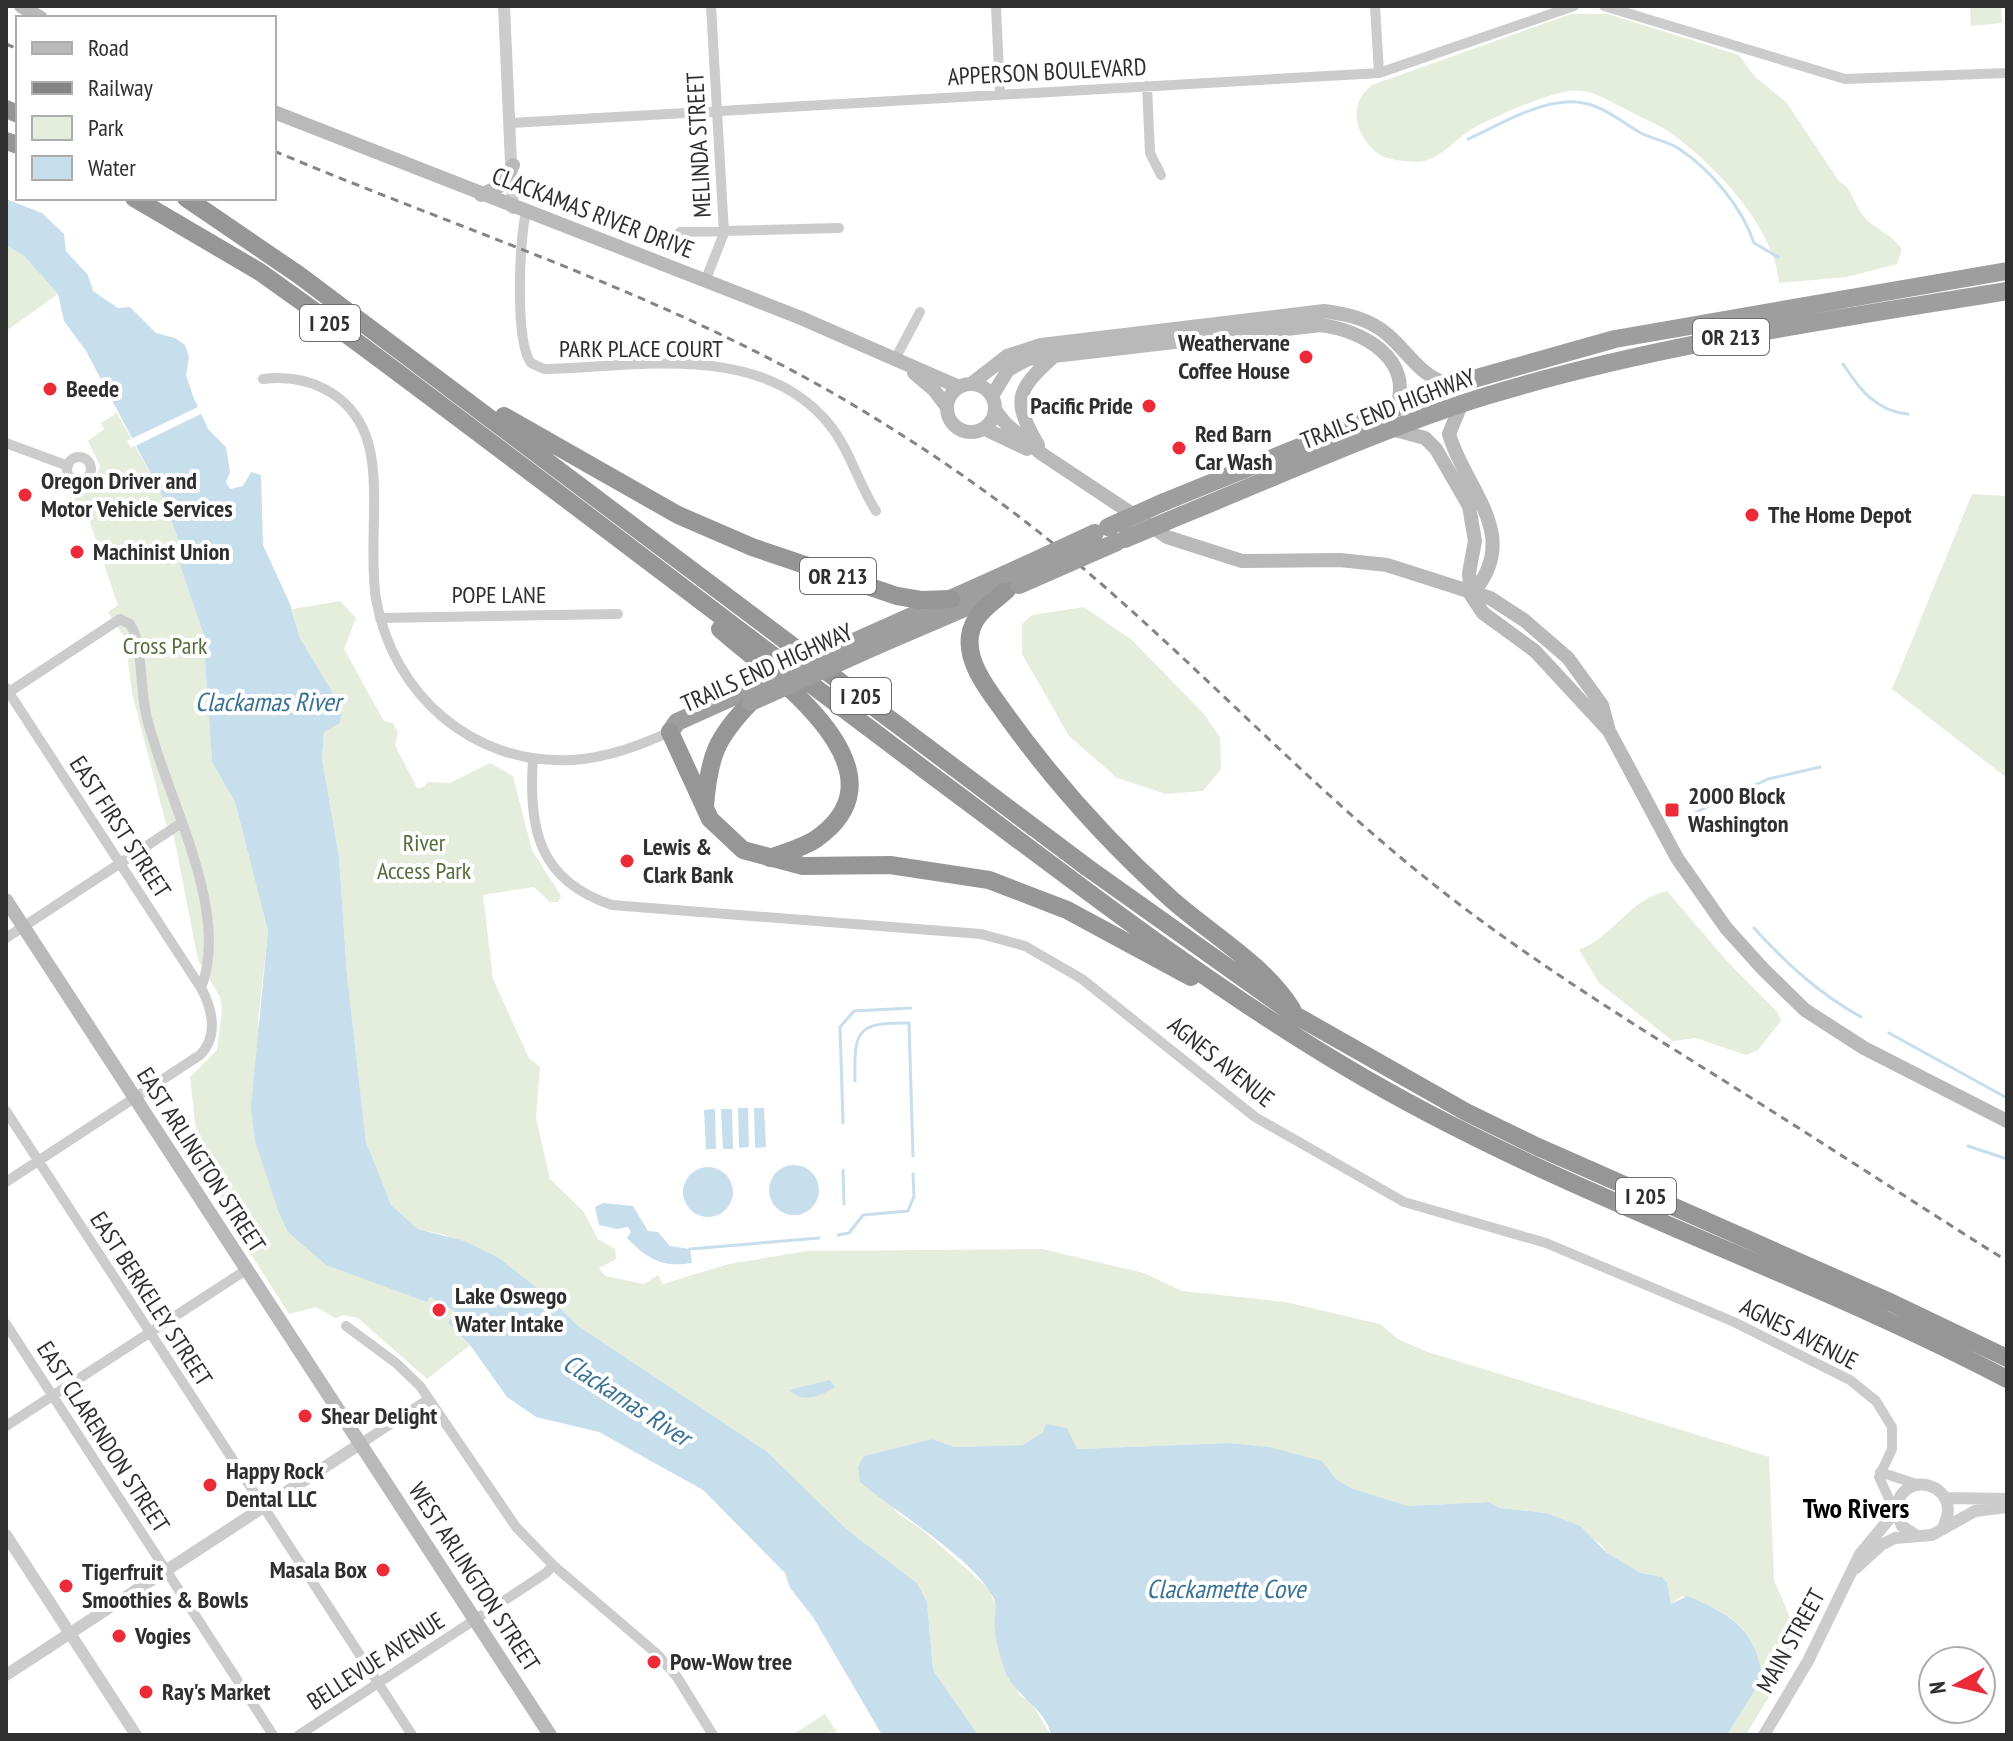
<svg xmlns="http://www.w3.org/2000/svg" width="2013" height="1741" viewBox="0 0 2013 1741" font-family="'PT Sans Narrow',sans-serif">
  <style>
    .green { fill: #e5eddc }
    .water { fill: #c7deed }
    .pier { fill: #fff }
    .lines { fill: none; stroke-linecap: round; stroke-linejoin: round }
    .stream { stroke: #c7deed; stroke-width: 3 }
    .minor { stroke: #ccc; stroke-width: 10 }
    .tertiary { stroke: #ccc; stroke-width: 12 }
    .secondary { stroke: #b9b9b9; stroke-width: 14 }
    .trunk { stroke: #9e9e9e; stroke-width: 18 }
    .motorway { stroke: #969696; stroke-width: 18 }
    .rail { stroke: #848484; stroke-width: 3; stroke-dasharray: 8 6; stroke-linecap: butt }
    .trunk-bridge { stroke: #9e9e9e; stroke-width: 18 }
    .poi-dot { fill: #ec2a38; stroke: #fff; stroke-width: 3 }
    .labels { text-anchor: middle; stroke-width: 8; stroke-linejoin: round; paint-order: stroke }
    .shield { fill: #fff; stroke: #6d6d6d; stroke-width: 2 }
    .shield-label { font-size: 22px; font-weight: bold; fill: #2f2f2f }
    .street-label { font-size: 24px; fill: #2f2f2f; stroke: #fff }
    .poi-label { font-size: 24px; font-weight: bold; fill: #2f2f2f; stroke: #fff; text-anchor: start }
    .park-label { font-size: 24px; fill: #526d3a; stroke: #fff }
    .water-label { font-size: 26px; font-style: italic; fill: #397195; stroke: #fff }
    .quarter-label { font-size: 28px; font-weight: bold; fill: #000; stroke: #fff }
  </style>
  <rect width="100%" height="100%" fill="#fff"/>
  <path class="green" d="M 1970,6 L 2001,6 L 2002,23 L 1971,26 Z
    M 1571,14 L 1608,14 L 1739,55 L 1755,77 L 1787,103 L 1839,181 C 1853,190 1853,202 1862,214 C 1873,229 1891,233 1902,249 L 1897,264 L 1847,277 L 1779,283 C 1774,227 1718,169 1675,136 C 1661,125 1643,119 1627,110 C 1607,100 1588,86 1564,92 C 1536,98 1505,113 1479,125 C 1459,134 1440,162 1417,162 C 1403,161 1387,161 1376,152 C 1354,134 1348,103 1372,85 Z
    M 6,245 L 24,256 L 58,294 L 6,331 Z
    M 117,413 L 161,493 L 177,536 L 181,568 L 203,633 L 212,762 L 235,802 L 268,931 L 258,1021 L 288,1232 L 300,1242 L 430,1297 L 455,1312 L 448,1323 L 470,1345 L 427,1379 L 358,1318 L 344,1315 L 335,1318 L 316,1307 L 289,1314 L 201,1176 L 190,1077 L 217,1050 L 222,1010 L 220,997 L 198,960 L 174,837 L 166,824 L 132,693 L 125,638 L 108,612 L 118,605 L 88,517 L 69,495 L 95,482 L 100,466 L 88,441 L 104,429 L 101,423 Z
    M 1972,494 L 2007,496 L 2007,778 L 1892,689 Z
    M 340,601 L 356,618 L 344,649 L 384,721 L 393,723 L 398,733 L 395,745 L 417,788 L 424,787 L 428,782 L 450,783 L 490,763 L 513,776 L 532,850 L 561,896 L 558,902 L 550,902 L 534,887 L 483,895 L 493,979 L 529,1058 L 540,1067 L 536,1118 L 550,1179 L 583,1211 L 598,1239 L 615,1249 L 616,1259 L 599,1268 L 605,1276 L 644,1284 L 658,1275 L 663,1284 L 729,1264 L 807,1251 L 1042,1249 L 1144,1273 L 1182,1291 L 1285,1302 L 1380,1324 L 1398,1339 L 1425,1351 L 1769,1457 L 1774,1580 L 1801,1643 L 1746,1735 L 1727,1735 L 1763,1677 C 1753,1623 1730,1613 1682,1596 L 1671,1604 L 1667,1582 L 1662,1577 L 1641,1573 L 1607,1553 L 1601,1544 L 1546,1513 L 1500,1508 L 1488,1502 L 1408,1506 L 1351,1488 L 1336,1479 L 1321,1461 L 1270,1447 L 1230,1443 L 1076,1449 L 1043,1432 L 1023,1445 L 955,1447 L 932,1439 L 864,1456 L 896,1512 L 925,1532 L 989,1589 L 996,1607 L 995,1631 L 1003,1662 L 1020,1696 L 1030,1701 L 1051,1735 L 978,1735 L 933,1670 L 927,1602 L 917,1583 L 578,1326 L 551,1299 L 499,1258 L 445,1235 L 418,1229 L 391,1205 L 380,1180 L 366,1142 L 347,975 L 339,857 L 322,759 L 324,732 L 342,708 L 300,638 L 292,609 Z
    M 1084,607 L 1132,640 L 1203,713 L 1220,737 L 1221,769 L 1203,791 L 1166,794 L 1117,778 L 1069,736 L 1022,654 L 1022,624 L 1032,615 Z
    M 1667,891 L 1726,960 L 1778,1013 L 1781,1021 L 1758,1050 L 1746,1055 L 1696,1038 L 1673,1041 L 1599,983 L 1579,950 C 1616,935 1629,899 1667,891 Z
    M 825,1714 L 837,1732 L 792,1735 Z"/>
  <path class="water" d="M 6,199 L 42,213 L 64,234 L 66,251 L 88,275 L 93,291 L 118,308 L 130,307 L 156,333 L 175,338 L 185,345 L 189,357 L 186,375 L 193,396 L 208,429 L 226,447 L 230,472 L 226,482 L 230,489 L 243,486 L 251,472 L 261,475 L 263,545 L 290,604 L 300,638 L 342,708 L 340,723 L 324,732 L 322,759 L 339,857 L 347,975 L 366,1142 L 391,1205 L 418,1229 L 464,1241 L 499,1258 L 551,1299 L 578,1326 L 766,1451 L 846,1529 L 917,1583 L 927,1602 L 933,1670 L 978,1735 L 882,1735 L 813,1617 L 790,1588 L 785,1573 L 703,1490 L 599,1432 L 536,1417 L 507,1397 L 470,1345 L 448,1323 L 454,1311 L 430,1297 L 427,1302 L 326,1265 L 288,1232 L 279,1213 L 255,1141 L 251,1107 L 268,931 L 235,802 L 212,762 L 203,633 L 181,568 L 177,536 L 161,493 L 86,351 L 64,321 L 58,294 L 24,256 L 6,245 Z
    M 738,1108 L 748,1108 L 749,1147 L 739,1148 Z
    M 754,1108 L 764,1108 L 766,1147 L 755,1148 Z
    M 715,1109 L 716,1149 L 706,1149 L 704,1110 Z
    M 721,1109 L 732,1109 L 733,1149 L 723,1149 Z
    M769 1190a25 25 0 1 1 50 0a25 25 0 1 1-50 0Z
    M683 1192a25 25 0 1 1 50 0a25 25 0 1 1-50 0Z
    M 603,1203 L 633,1206 L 648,1231 L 658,1232 L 670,1246 L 690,1249 L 692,1263 C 663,1268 647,1259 627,1238 L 631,1232 L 628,1227 L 617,1229 L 599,1225 L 595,1207 Z
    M 830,1380 L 835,1387 C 821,1396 803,1404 789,1390 Z
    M 1046,1424 L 1067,1428 L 1077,1449 L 1230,1443 L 1270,1447 L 1322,1461 L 1336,1479 L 1351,1488 L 1408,1506 L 1488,1502 L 1500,1508 L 1546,1513 L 1580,1526 L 1607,1553 L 1641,1573 L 1662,1577 L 1667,1582 L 1671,1604 L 1688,1596 C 1733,1617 1753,1625 1763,1677 L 1727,1735 L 1051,1735 C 1045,1707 1015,1697 1005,1671 C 1001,1660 996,1642 995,1630 C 993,1619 998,1610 994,1599 C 977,1561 894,1511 860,1482 L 858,1467 L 864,1456 L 932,1439 L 955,1447 L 1023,1445 L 1043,1432 Z"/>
  <path class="pier" d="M 202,405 L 205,412 L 131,448 L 127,441 Z"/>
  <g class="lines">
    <path class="stream" d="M 1468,139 C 1499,125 1533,104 1566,102 C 1597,100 1616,118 1639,132 C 1651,139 1667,141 1678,148 C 1711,170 1742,207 1754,243 L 1778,257
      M 1843,364 C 1860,390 1876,411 1908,414
      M 2006,382 L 2007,381
      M 1696,812 L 1768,779 L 1820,767
      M 1754,928 C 1787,964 1818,993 1861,1017
      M 1889,1033 L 2007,1098
      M 855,1081 C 854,1031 856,1022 909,1023 L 913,1156
      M 843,1123 L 840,1027 L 854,1011 L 911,1008
      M 1968,1146 L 2007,1159
      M 843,1170 L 844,1204
      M 838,1235 L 849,1233 L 863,1215 L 908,1211 L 914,1196 L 913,1174
      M 690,1249 L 819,1238
      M 1761,1669 L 1779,1669"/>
    <path class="minor" d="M 996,6 L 1000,94
      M 1375,6 L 1379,73
      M 1604,6 L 1845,79 L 2007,73
      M 1147,86 L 1150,153 L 1161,175
      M 511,123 L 1379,73 L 1574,6
      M 526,213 C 519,240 515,342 531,363 L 544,369 C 639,367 761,341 829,424 C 850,450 858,483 876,511
      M 680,232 L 839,228
      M 706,279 L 724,233 L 711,6
      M 895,359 L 920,312
      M 263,379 C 307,373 350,393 366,436 C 382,479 368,549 376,599 C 393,695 473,765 571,760 C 607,758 638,746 670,732
      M 6,443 L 68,466
      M67 469a12 12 0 1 1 24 0a12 12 0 1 1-24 0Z
      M 380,618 L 618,614
      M 6,688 L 201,988 C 212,1008 219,1036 200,1055 L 6,1182
      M 6,694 L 120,619 L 130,624 C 143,643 140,689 146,714 C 164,794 232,909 201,988
      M 533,759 C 528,829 539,881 612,905 L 981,934 L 1025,946 L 1082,979 L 1255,1117 L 1404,1202 L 1546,1243 L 1734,1322 L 1850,1380 L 1876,1401 L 1892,1427 L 1892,1449 L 1879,1477 L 1890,1501 L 1896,1505
      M 6,938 L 180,824
      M 6,1111 L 412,1735
      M 6,1324 L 273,1735
      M 346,1326 L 396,1363 L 420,1386 L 516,1527 L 553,1565 L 657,1654 L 677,1677 L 713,1735
      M 6,1426 L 246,1270
      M 360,1444 L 429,1399
      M 1880,1472 L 1916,1484
      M 299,1735 L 546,1573 L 553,1565"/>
    <path class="tertiary" d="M 504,6 L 513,208
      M 1947,1498 L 2007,1499
      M 1914,1534 L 1902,1526 L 1896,1511 C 1900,1466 1964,1484 1944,1525
      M 6,1535 L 136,1735
      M 1856,1568 L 1881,1545 L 1895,1538 L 1932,1535 L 1975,1511 L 2007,1507
      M 6,1675 L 360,1444
      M 1764,1735 L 1808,1661 L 1860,1554 L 1896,1511"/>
    <path class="secondary" d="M 21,6 L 41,18
      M 274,112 L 801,318 L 959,387
      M 481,195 L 502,185 L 513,165
      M 914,373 L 934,390 L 947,407
      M947 408a24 24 0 1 1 48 0a24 24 0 1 1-48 0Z
      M 971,384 L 1007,356 L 1041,345 L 1324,311 C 1347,314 1370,319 1388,335 C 1411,355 1421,378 1452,385
      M 992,396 L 1008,370 L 1028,359 L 1321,325 C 1363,331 1413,358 1397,407
      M 1461,405 L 1449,434 C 1465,490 1524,536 1471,595
      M 995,410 L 1006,424 L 1042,454 L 1167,537 L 1242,561 L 1340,560 L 1387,565 L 1490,598 L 1524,620 L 1568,658 L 1602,705 L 1609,731 L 1677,858 L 1726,928 L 1763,969 L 1805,1010 L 1864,1048 L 2007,1121
      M 985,429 L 1027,449
      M 1395,430 L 1425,438 L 1436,449 L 1469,506 L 1475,541 L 1469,573 L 1471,595 L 1483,613 L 1535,651 L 1609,731
      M 1038,445 C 1013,402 1015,391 1052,358
      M 6,900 L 550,1735"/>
    <path class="trunk" d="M 1164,502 L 1452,385 L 1615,339 L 2007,271
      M 1182,515 C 1283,474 1383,428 1486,396 C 1656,344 1832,320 2007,291
      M 865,637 L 1006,574
      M 876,646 L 1002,592
      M 670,732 L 677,722 L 764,683"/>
    <path class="motorway" d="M 6,109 L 18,114
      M 6,141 L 18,145
      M 134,198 L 260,272 L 323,317 C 533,472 740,632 949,788 C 1078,884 1206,984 1344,1066 C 1554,1192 1791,1266 2007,1379
      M 186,198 L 299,275 L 1088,868 L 1295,1015 L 1466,1112 L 1538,1147 L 1892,1303 L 2007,1358
      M 504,416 L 678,515 L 752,547 L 897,596 L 921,600 L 951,599
      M 1007,590 C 992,603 973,614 970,636 C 966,663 989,691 1004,712 C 1053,781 1108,842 1170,898 C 1210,934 1263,963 1292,1009
      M 720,629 C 769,673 915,770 816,839 C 803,848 785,852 770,858
      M 670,732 L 710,819 L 743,850 L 803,866 L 890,865 L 989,880 L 1067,910 L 1191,977
      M 705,806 C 709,756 716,738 751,702"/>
    <path class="rail" d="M 6,44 L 18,49
      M 274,151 C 476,236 686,301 873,417 C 947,462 1018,513 1084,569 C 1193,662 1291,766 1400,857 C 1501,942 1614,1012 1726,1082 C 1820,1141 1913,1202 2007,1261"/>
    <path class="trunk-bridge" d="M 1108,527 L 1164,502
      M 1125,539 L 1182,515
      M 1006,574 L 1095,533
      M 1019,585 L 1117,542
      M 764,683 L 865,637
      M 751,702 L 876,646"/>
  </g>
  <g class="poi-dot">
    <circle cx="1306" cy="357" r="8"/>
    <circle cx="50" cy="389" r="8"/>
    <circle cx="1149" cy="406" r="8"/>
    <circle cx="1179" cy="448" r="8"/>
    <circle cx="25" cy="495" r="8"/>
    <circle cx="1752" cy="515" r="8"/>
    <circle cx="77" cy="552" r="8"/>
    <rect x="1664" y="802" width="16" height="16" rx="4"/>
    <circle cx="627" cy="861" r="8"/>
    <circle cx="439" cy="1310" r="8"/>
    <circle cx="305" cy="1416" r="8"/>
    <circle cx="210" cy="1485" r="8"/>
    <circle cx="383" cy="1570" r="8"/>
    <circle cx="66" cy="1586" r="8"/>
    <circle cx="119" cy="1636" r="8"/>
    <circle cx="654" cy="1662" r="8"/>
    <circle cx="146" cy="1692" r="8"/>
  </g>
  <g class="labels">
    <g class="shield">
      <rect x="300" y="305" width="60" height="36" rx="6"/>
      <rect x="1693" y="319" width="76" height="36" rx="6"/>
      <rect x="800" y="558" width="76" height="36" rx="6"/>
      <rect x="831" y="678" width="60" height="36" rx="6"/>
      <rect x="1616" y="1178" width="60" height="36" rx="6"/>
    </g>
    <g class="shield-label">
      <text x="330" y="331">I 205</text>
      <text x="1731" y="345">OR 213</text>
      <text x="838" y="584">OR 213</text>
      <text x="861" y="704">I 205</text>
      <text x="1646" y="1204">I 205</text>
    </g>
    <g class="street-label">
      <text transform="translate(1047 72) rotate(-3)" y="8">APPERSON BOULEVARD</text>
      <text transform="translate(699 145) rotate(-93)" y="8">MELINDA STREET</text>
      <text transform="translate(593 213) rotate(21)" y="8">CLACKAMAS RIVER DRIVE</text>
      <text x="641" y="357">PARK PLACE COURT</text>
      <text transform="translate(1388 409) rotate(-21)" y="8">TRAILS END HIGHWAY</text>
      <text x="499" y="603">POPE LANE</text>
      <text transform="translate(767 668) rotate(-24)" y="8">TRAILS END HIGHWAY</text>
      <text transform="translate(120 827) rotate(57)" y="8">EAST FIRST STREET</text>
      <text transform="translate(1221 1062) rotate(39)" y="8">AGNES AVENUE</text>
      <text transform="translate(201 1160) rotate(57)" y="8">EAST ARLINGTON STREET</text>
      <text transform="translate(151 1299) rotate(57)" y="8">EAST BERKELEY STREET</text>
      <text transform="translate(1799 1334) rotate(27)" y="8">AGNES AVENUE</text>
      <text transform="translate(103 1437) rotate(57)" y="8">EAST CLARENDON STREET</text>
      <text transform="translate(474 1577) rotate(57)" y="8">WEST ARLINGTON STREET</text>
      <text transform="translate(1791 1641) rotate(-61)" y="8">MAIN STREET</text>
      <text transform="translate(376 1661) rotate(-33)" y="8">BELLEVUE AVENUE</text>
    </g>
    <g class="poi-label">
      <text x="1290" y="351" text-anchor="end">Weathervane<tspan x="1290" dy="28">Coffee House</tspan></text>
      <text x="66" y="397">Beede</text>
      <text x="1133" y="414" text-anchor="end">Pacific Pride</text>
      <text x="1195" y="442">Red Barn<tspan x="1195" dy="28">Car Wash</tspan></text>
      <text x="41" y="489">Oregon Driver and<tspan x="41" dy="28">Motor Vehicle Services</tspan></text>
      <text x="1768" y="523">The Home Depot</text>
      <text x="93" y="560">Machinist Union</text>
      <text x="1688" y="804">2000 Block<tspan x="1688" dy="28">Washington</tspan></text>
      <text x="643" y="855">Lewis &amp;<tspan x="643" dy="28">Clark Bank</tspan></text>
      <text x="455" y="1304">Lake Oswego<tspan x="455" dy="28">Water Intake</tspan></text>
      <text x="321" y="1424">Shear Delight</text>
      <text x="226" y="1479">Happy Rock<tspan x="226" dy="28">Dental LLC</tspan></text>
      <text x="367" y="1578" text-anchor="end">Masala Box</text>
      <text x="82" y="1580">Tigerfruit<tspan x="82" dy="28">Smoothies &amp; Bowls</tspan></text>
      <text x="135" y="1644">Vogies</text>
      <text x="670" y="1670">Pow-Wow tree</text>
      <text x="162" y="1700">Ray's Market</text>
    </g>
    <g class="park-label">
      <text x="165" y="654">Cross Park</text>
      <text x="424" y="851">River<tspan x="424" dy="28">Access Park</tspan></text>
    </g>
    <g class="water-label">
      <text x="268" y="711">Clackamas River</text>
      <text transform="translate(627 1400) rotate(33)" y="9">Clackamas River</text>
      <text x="1226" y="1598">Clackamette Cove</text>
    </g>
    <g class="quarter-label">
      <text x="1856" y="1518">Two Rivers</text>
    </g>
  </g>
  <rect width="2013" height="1741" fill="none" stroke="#2f2f2f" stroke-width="16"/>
  <rect x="16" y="16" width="260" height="184" fill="#ffffff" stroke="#acacac" stroke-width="2"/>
  <rect x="32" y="42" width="40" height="12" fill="#b9b9b9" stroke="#acacac" stroke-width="2"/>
  <text x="88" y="56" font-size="24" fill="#2f2f2f">Road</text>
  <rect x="32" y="82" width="40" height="12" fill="#848484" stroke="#acacac" stroke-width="2"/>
  <text x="88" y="96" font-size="24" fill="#2f2f2f">Railway</text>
  <rect x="32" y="116" width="40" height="24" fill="#e5eddc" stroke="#acacac" stroke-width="2"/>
  <text x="88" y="136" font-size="24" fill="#2f2f2f">Park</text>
  <rect x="32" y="156" width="40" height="24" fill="#c7deed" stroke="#acacac" stroke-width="2"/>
  <text x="88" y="176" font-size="24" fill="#2f2f2f">Water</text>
  <g transform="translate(1957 1685) rotate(262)"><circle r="38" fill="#ffffff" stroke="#acacac" stroke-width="2"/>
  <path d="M0-6L14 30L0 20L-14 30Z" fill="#ec2a38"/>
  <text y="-12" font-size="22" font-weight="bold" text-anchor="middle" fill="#2f2f2f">N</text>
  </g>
</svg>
